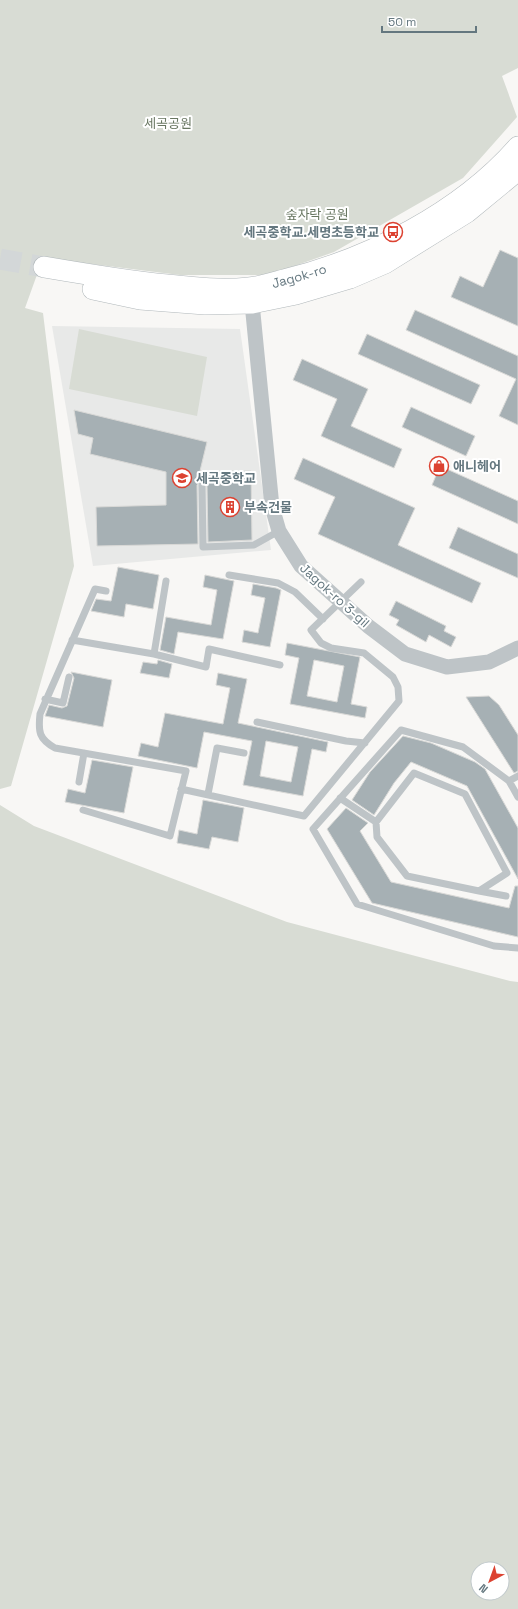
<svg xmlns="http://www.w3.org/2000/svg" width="518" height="1609" viewBox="0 0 518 1609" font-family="'Space Grotesk','Noto Sans KR',sans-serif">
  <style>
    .built { fill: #e8e9e8 }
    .green { fill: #d8dcd4; fill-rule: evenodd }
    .building { fill: #a6b0b4; stroke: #d9d9d7; fill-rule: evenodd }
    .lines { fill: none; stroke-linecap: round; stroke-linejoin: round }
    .secondary-tunnel { stroke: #d3d7d8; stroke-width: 21; stroke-dasharray: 21 10; stroke-linecap: butt }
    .secondary-casing { stroke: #b1b8bb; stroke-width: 22 }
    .service { stroke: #bec4c7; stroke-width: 7 }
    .minor { stroke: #bec4c7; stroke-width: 15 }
    .secondary { stroke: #fff; stroke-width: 21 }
    .labels { text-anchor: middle; stroke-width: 4; stroke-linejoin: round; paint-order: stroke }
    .park-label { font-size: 13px; fill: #697762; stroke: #fff }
    .poi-label { font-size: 13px; font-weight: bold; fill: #64777f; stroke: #fff; text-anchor: start }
    .street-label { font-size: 13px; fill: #64777f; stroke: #fff }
  </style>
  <rect width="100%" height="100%" fill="#f8f7f5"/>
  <path class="built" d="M 52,326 L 240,329 L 271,550 L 93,566 Z"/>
  <path class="green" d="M 0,0 L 518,0 L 518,68 L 502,76 L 517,117 L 463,178 L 334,252 L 269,275 L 180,275 L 43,258 L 25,308 L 43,313 L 74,566 L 11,786 L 0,789 Z
    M 79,329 L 207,357 L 197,416 L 69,389 Z
    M 0,805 L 34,826 L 287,922 L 510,981 L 518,982 L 518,1609 L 0,1609 ZM 478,1569 L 502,1569 L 502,1593 L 478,1593 Z"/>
  <path class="building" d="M 500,250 L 518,258 L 518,326 L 451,297 L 460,276 L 483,287 Z
    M 415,310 L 518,356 L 518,425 L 499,416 L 516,379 L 406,330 Z
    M 367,334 L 480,385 L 471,404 L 358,354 Z
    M 302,359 L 368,389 L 351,426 L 402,449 L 394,468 L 321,436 L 337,399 L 293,380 Z
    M 411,407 L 475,436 L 466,456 L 402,427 Z
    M 74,410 L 207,442 L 200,471 L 251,471 L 252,540 L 208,542 L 207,485 L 205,481 L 202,480 L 197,485 L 198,544 L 97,546 L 96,507 L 166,505 L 166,472 L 90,454 L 93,438 L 78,434 Z
    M 303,458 L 415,508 L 398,545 L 481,583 L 472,603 L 318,534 L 335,497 L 294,479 Z
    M 440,466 L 518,501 L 518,524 L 432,485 Z
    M 458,527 L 518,554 L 518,578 L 449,548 Z
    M 118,567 L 159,575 L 153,609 L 126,604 L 124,617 L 91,611 L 96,599 L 111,601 Z
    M 205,575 L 234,581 L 223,639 L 178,632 L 174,654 L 160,650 L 166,617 L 211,625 L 217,590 L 203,587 Z
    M 253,584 L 276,588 L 281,590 L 270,647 L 242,642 L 244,630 L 258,633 L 265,598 L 251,595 Z
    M 396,601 L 446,626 L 444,631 L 456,637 L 451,647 L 429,635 L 426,642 L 396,625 L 399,620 L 389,615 Z
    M 287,643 L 360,657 L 351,704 L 367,707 L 365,718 L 290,704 L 299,658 L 285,655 ZM 314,660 L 344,666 L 337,702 L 307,696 Z
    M 158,660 L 172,664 L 169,678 L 140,673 L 143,662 L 157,664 Z
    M 71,672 L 112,680 L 103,727 L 45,716 L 49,705 L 62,708 L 67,706 L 74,678 Z
    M 218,673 L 247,679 L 238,723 L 328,742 L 326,752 L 312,749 L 303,796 L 243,785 L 252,741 L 204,732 L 197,768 L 138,756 L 141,743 L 158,747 L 165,713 L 223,724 L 230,688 L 216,685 ZM 266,741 L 298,747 L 291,782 L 260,776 Z
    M 489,696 L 499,705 L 518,735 L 518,771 L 514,773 L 466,697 Z
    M 403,736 L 431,743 L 475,762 L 485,769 L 518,828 L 518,879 L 467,786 L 411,762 L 394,783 L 374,815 L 352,800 L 370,772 Z
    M 92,760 L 133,767 L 124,813 L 65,802 L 68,789 L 85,793 Z
    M 203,800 L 244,808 L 238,842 L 212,837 L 209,849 L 177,843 L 179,830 L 197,834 Z
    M 346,808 L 368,823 L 360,831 L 391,882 L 509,908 L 515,886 L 518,886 L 518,937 L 372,903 L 327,829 Z"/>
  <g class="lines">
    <path class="secondary-tunnel" d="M 0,259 L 44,267"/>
    <g class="secondary-casing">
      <g id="secondary">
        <path id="s1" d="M 44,267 C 85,274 126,281 167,285 C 195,288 221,291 249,288 C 260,287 273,283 284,280 C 369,259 460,213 518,147"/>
        <path d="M 93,289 L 140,299 L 205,304 L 252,303 L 296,294 L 350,278 L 385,263 L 467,212 L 518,170"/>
      </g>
    </g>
    <path class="service" d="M 202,485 L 203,547 L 254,545 L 279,531
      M 229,575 L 278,583 L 295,592 L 323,619
      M 72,640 L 154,654 L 166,581
      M 154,654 L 206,667 L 209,649 L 280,665
      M 45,699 L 63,703 L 69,677
      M 257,722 L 346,741 L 365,743
      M 414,773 L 465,794 L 507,873 L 479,891 L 407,876 L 377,837 L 376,822 Z
      M 509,781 L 518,776
      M 79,782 L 84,753
      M 181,789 L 304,816 L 399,701 L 398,687 L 393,677 L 364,653 L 331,648 L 321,643 L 311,630 L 361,582
      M 208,794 L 217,748 L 244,753
      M 518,797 L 509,781 L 463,747 L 401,730 L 313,829 L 357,904 L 494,946 L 518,948
      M 340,798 L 376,822
      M 83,810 L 170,836 L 186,771 L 55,748 C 39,739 38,732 40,714 L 95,589 L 106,591
      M 479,891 L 506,896"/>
    <path class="minor" d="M 251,293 L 272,507 L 279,531 L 301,566 L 368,626 L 405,654 L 447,667 L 489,662 L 518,648"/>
    <use href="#secondary" class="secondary"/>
  </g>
  <defs>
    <g id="bus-ring" transform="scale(1)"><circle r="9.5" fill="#fff" stroke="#dc4231" stroke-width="1.5"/><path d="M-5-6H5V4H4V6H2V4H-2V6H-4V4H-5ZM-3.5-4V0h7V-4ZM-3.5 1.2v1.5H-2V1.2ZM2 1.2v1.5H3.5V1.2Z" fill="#dc4231"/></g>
    <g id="shop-ring" transform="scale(1)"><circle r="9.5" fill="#fff" stroke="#dc4231" stroke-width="1.5"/><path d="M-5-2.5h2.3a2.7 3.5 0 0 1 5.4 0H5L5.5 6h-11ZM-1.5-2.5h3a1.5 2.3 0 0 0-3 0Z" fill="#dc4231"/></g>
    <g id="school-ring" transform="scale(1)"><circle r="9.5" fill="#fff" stroke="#dc4231" stroke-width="1.5"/><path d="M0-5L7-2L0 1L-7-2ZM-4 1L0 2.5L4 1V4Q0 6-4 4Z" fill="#dc4231"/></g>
    <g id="building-ring" transform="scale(1)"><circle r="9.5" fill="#fff" stroke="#dc4231" stroke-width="1.5"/><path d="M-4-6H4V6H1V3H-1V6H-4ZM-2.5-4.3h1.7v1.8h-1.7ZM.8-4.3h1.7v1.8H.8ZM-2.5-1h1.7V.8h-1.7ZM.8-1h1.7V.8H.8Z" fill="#dc4231"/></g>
  </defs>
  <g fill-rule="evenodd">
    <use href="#bus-ring" x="393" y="232"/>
    <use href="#shop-ring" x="439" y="466"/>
    <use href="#school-ring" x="182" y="478"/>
    <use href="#building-ring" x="230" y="507"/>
  </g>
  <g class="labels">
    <g class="park-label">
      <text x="168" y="128">세곡공원</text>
      <text x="317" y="219">숲자락 공원</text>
    </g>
    <g class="poi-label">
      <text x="379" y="237" text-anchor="end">세곡중학교.세명초등학교</text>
      <text x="453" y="471">애니헤어</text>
      <text x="196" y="483">세곡중학교</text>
      <text x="244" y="512">부속건물</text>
    </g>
    <g class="street-label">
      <text dy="5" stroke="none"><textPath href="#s1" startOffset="258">Jagok-ro</textPath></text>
      <text transform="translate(335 595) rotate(42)" y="5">Jagok-ro 3-gil</text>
    </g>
  </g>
  <g transform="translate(490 1581) rotate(221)"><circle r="19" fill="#ffffff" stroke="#c1c9cc"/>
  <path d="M0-3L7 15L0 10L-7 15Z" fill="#dc4231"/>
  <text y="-6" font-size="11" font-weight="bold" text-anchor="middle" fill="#64777f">N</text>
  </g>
  <path d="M382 26v6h94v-6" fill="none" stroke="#64777f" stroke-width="2"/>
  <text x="388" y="26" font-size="12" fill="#64777f" stroke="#ffffff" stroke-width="3" paint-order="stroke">50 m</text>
</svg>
